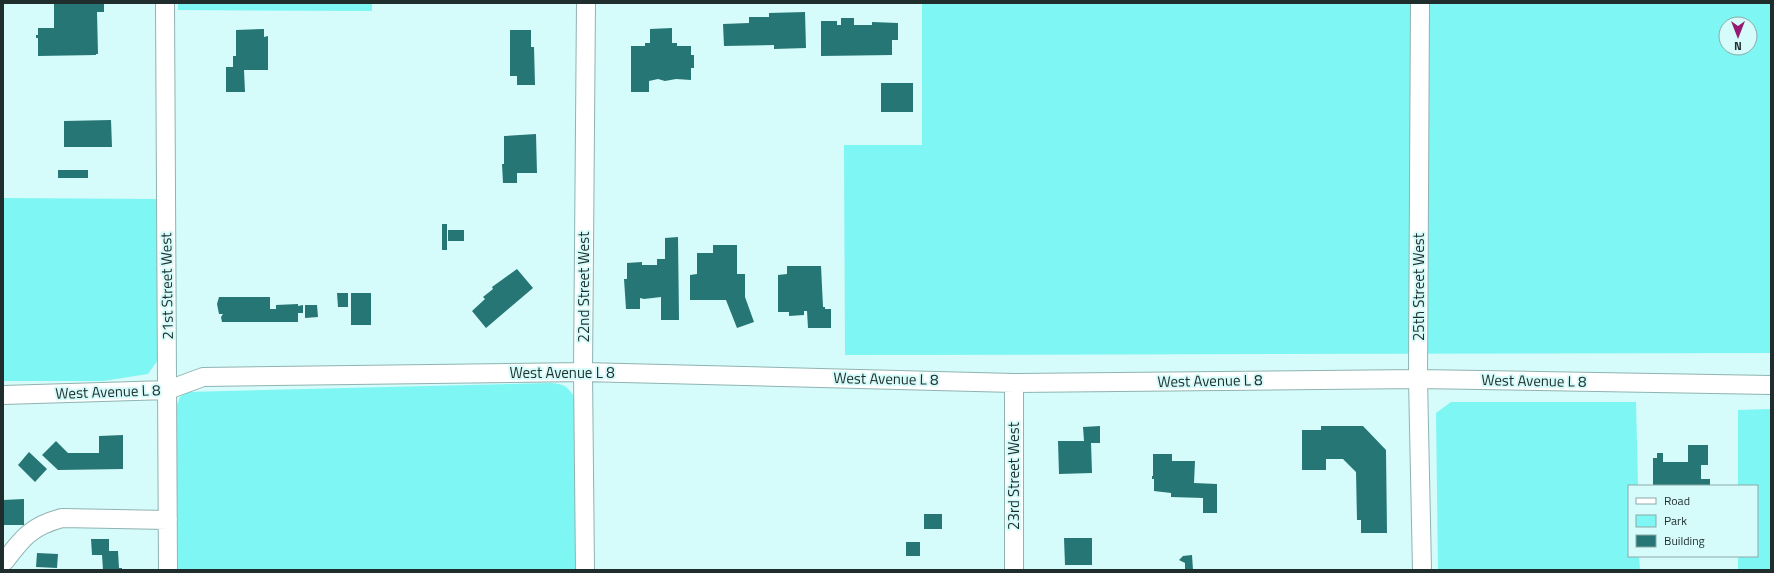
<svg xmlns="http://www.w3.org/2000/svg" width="1774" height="573" viewBox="0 0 1774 573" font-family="'Titillium Web',sans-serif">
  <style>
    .green { fill: #7ef6f3; fill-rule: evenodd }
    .building { fill: #267675 }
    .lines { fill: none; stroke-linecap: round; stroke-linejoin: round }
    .minor-casing { stroke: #8fb3b1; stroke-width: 20 }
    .minor { stroke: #fff; stroke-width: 18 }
    .labels { text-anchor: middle; stroke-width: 4; stroke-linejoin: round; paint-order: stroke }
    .street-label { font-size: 15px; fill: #1f2e2d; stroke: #d5fbfa }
  </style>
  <rect width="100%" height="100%" fill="#d5fbfa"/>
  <path class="green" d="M 178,3 L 372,3 L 372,11 L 178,10 Z
    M 922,3 L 1771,3 L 1771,353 L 845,355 L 844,145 L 922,145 ZM 1726,24 L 1750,24 L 1750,48 L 1726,48 Z
    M 3,198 L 159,199 L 160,357 L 148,374 L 103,381 L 3,381 Z
    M 551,383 C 565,384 568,387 575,398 L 576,570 L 178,570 L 176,408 L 180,397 L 187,392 Z
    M 1451,402 L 1636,402 L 1638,486 L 1629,486 L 1629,556 L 1639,556 L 1640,570 L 1438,570 L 1436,413 Z
    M 1771,409 L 1771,570 L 1738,570 L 1738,556 L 1757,556 L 1757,486 L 1738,486 L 1738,410 Z"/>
  <path class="building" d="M 54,3 L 104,3 L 104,12 L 97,12 L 98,54 L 96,54 L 96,55 L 38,56 L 38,38 L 36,38 L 36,35 L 38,35 L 38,28 L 54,28 Z
    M 805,12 L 806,48 L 774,49 L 774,45 L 724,46 L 723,24 L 749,23 L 749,17 L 769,17 L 769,13 Z
    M 841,18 L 854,18 L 854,25 L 872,25 L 872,22 L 898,23 L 898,40 L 892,40 L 892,55 L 821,56 L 821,21 L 837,21 L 837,25 L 841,25 Z
    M 672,28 L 672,43 L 677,43 L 677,46 L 691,46 L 691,55 L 694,55 L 694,68 L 691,68 L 691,80 L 676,79 L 665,81 L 658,79 L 649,81 L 649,92 L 631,92 L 631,46 L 645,46 L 645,43 L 650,43 L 650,29 Z
    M 264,29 L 264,37 L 268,36 L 268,70 L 244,70 L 245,92 L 226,92 L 226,67 L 233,67 L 233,56 L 236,56 L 236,30 Z
    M 510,30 L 531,30 L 531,47 L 534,47 L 535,85 L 517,85 L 517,76 L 510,76 Z
    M 881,83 L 913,83 L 913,112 L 881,112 Z
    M 111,120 L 112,147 L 64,147 L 64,121 Z
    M 536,134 L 537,173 L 517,173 L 517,183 L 503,183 L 502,164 L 504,164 L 504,136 Z
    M 58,170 L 88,170 L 88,178 L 58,178 Z
    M 442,224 L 447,224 L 447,250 L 442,250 Z
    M 448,230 L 464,230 L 464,241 L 448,241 Z
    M 678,237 L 679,320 L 661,320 L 661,297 L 644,299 L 640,298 L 640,309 L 626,309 L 624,279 L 627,279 L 627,263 L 642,262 L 642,265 L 657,265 L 657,259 L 665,259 L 665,238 Z
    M 713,245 L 737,245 L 737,274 L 745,274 L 745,297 L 754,322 L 737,328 L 726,300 L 690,300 L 690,275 L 697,274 L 697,253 L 713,253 Z
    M 787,266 L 821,266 L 823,307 L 825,307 L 825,309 L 831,309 L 831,328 L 808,328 L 807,311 L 804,311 L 804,315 L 789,316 L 789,312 L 778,312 L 778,275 L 787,274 Z
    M 517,269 L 533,288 L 486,328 L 472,311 L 485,299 L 483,297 L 493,289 L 492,287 Z
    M 337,293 L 348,293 L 348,307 L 338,307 Z
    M 351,293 L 371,293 L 371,325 L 351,325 Z
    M 219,297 L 270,297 L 270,309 L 276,309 L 276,305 L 298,304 L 298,306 L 303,305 L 303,313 L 298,313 L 298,322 L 222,322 L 221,317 L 223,314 L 219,314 L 217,304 Z
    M 305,305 L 317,305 L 318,317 L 305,318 Z
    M 1100,426 L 1100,443 L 1091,443 L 1092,473 L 1059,474 L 1058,441 L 1084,441 L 1083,427 Z
    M 1321,426 L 1363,426 L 1386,450 L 1387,533 L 1361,533 L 1361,520 L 1357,520 L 1356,472 L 1343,459 L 1326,459 L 1326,470 L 1302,470 L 1302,430 L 1321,430 Z
    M 123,435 L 123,469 L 58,470 L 42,455 L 56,441 L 68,453 L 99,453 L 99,436 Z
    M 1688,445 L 1708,445 L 1708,465 L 1701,465 L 1701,479 L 1710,479 L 1710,486 L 1653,486 L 1653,458 L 1657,458 L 1657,453 L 1663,453 L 1663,462 L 1688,462 Z
    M 29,452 L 47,469 L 35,482 L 18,465 Z
    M 1153,454 L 1172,454 L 1172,461 L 1195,461 L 1194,483 L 1217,484 L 1217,513 L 1203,513 L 1203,498 L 1171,497 L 1171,493 L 1154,491 L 1154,479 L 1152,479 L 1152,476 L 1153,476 Z
    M 24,499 L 24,525 L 3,525 L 3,500 Z
    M 924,514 L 942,514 L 942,529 L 924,529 Z
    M 1064,538 L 1092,538 L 1092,565 L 1065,565 Z
    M 91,539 L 109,539 L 109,551 L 118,551 L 119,568 L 122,568 L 122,570 L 103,570 L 102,555 L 92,555 Z
    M 906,542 L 920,542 L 920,556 L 906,556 Z
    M 37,553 L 58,554 L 57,568 L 36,567 Z
    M 1192,555 L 1193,570 L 1185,570 L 1185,563 L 1179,560 L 1183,556 Z"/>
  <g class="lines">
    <g class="minor-casing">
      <path id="minor" d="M 165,3 L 168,570
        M 1420,3 L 1418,379 L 1422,570
        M 3,395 L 168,390 L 203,377 L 583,372 L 1014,383 L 1418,379 L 1771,385
        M 5,561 C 23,537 32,526 62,518 L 168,520
        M 585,570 L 583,372 L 586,3
        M 1014,570 L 1014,383"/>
    </g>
    <use href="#minor" class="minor"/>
  </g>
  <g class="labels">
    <g class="street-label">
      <text transform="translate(167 286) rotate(-91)" y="5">21st Street West</text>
      <text transform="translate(584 287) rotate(-90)" y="5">22nd Street West</text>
      <text transform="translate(1419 287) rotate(-90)" y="5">25th Street West</text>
      <text x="562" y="378">West Avenue L 8</text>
      <text transform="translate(886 379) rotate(1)" y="5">West Avenue L 8</text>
      <text transform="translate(1210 381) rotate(-1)" y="5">West Avenue L 8</text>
      <text transform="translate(1534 381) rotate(1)" y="5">West Avenue L 8</text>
      <text transform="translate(108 392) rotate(-2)" y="5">West Avenue L 8</text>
      <text transform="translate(1014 476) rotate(-90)" y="5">23rd Street West</text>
    </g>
  </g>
  <rect width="1774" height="573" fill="none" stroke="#1f2e2d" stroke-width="8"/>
  <rect x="1628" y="485" width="130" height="72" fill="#d5fbfa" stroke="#8ca9a8"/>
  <rect x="1636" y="498" width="20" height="6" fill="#ffffff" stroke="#8ca9a8"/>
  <text x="1664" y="505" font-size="12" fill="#1f2e2d">Road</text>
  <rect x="1636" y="515" width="20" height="12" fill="#7ef6f3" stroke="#8ca9a8"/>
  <text x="1664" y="525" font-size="12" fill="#1f2e2d">Park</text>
  <rect x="1636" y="535" width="20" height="12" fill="#267675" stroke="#8ca9a8"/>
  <text x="1664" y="545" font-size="12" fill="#1f2e2d">Building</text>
  <g transform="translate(1738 36) rotate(180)"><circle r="19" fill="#d5fbfa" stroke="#8ca9a8"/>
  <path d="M0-3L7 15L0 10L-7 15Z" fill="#971971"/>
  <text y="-6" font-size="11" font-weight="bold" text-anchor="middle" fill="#1f2e2d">N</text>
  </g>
</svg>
